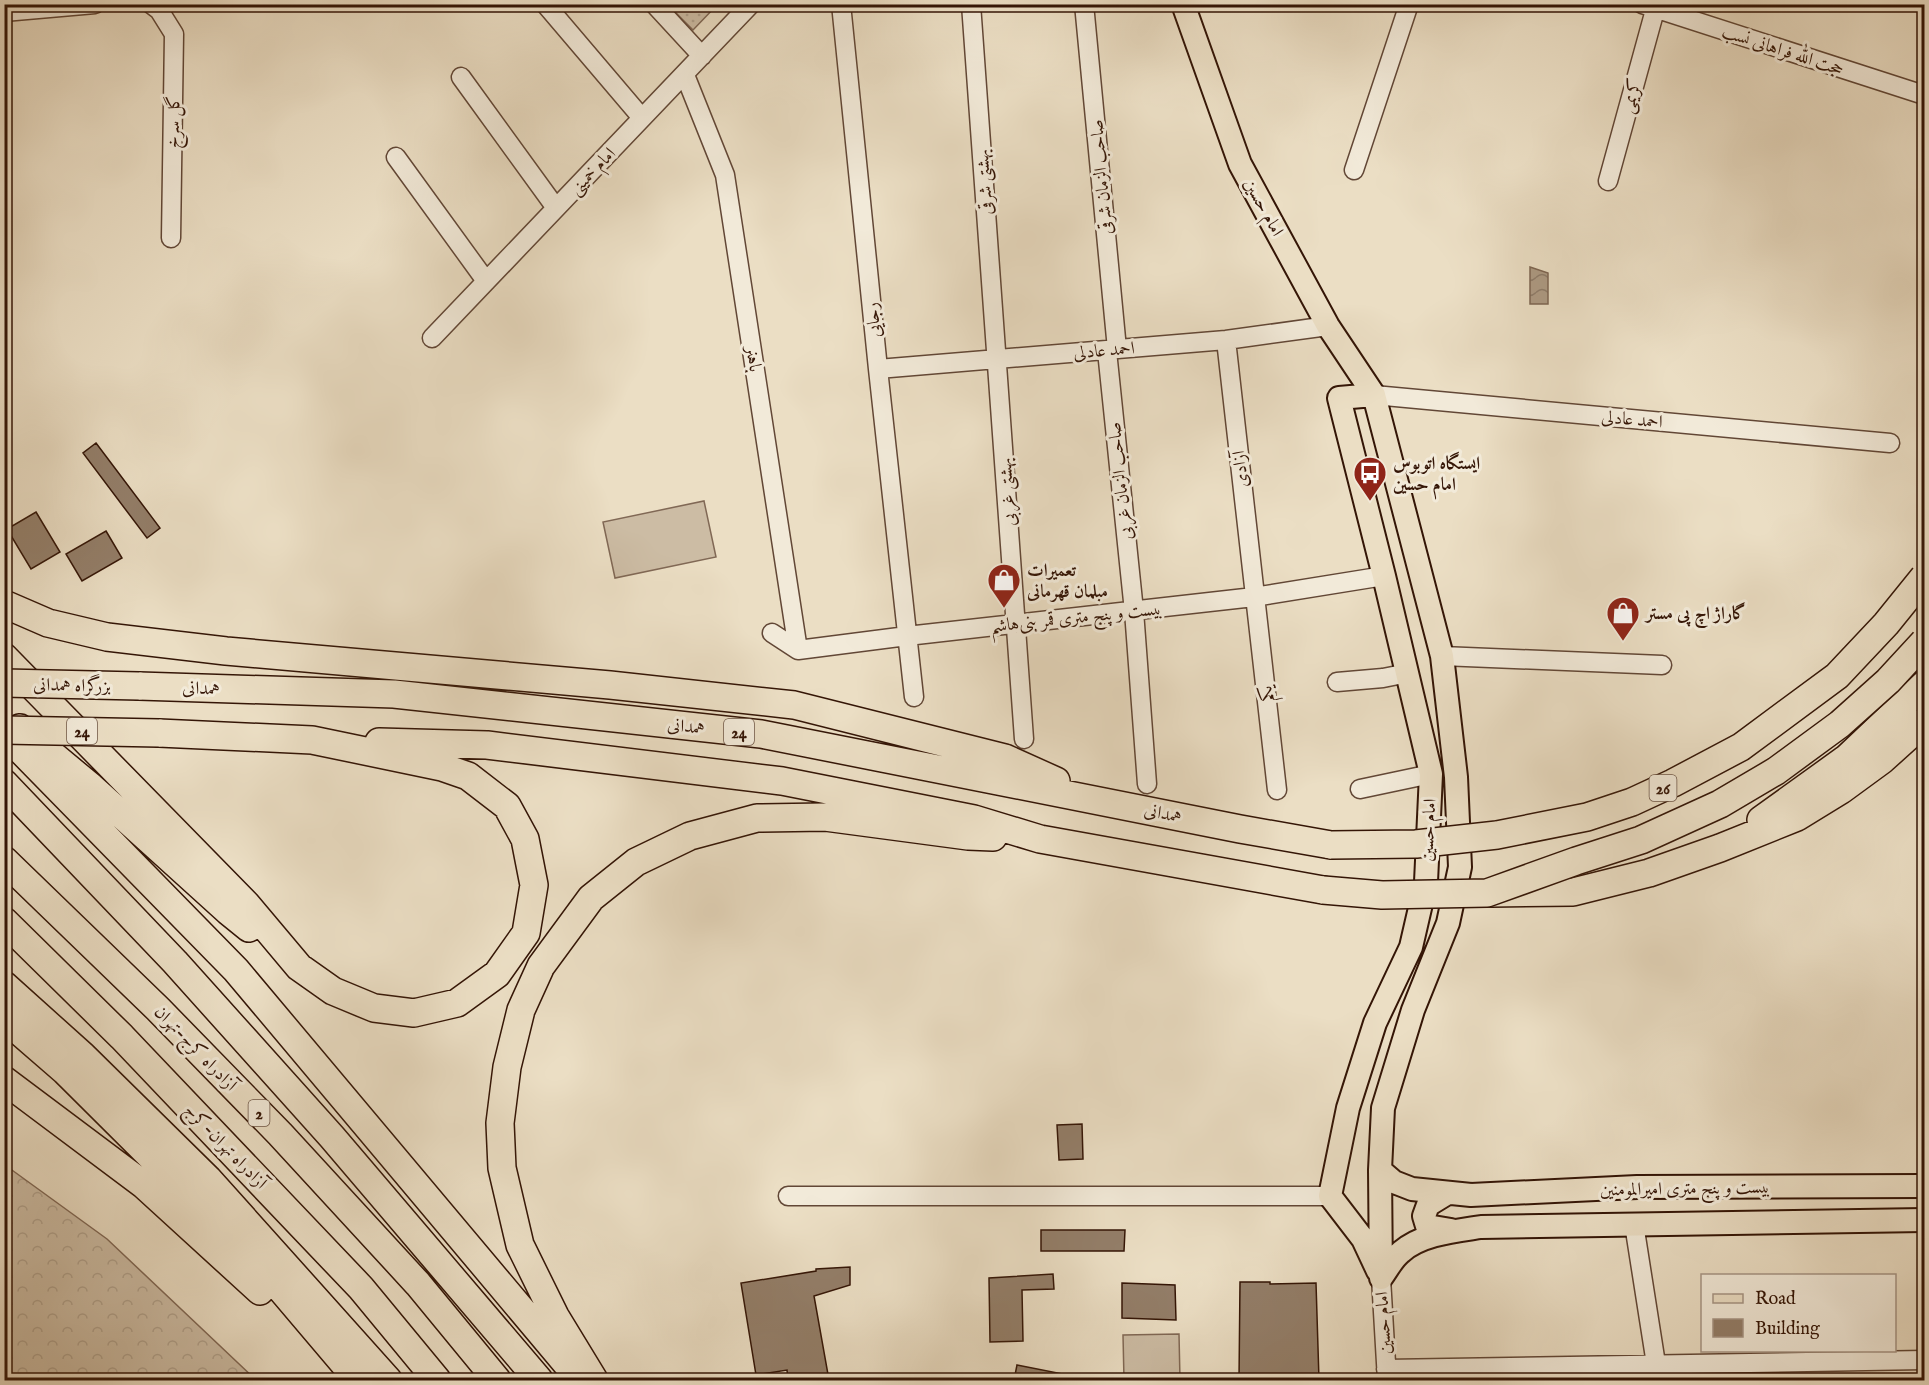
<svg xmlns="http://www.w3.org/2000/svg" width="1929" height="1385" viewBox="0 0 1929 1385" font-family="'IM FELL English',Amiri,serif">
  <style>
    .grass { fill: #ccbca4; stroke: #806855; stroke-width: 1.5 }
    .forest { fill: url(#forest-crowns); stroke: #806855; stroke-width: 1.5 }
    .park { fill: url(#park-dots); stroke: #806855; stroke-width: 1.5 }
    .water { fill: url(#water-waves); stroke: #7d6551; stroke-width: 1.5 }
    .building { fill: #937e69; stroke: #341506; stroke-width: 1.5 }
    .lines { fill: none; stroke-linecap: round; stroke-linejoin: round }
    .minor-casing { stroke: #624736; stroke-width: 21 }
    .major-casing { stroke: #341506; stroke-width: 26 }
    .highway-casing { stroke: #341506; stroke-width: 30 }
    .minor { stroke: #f2ead9; stroke-width: 18 }
    .major { stroke: #ebdec4; stroke-width: 22 }
    .highway { stroke: #ebdec4; stroke-width: 27 }
    .highway-bridge-casing { stroke: #341506; stroke-width: 30; stroke-linecap: butt }
    .highway-bridge { stroke: #ebdec4; stroke-width: 27 }
    .labels { text-anchor: middle; stroke-width: 6; stroke-linejoin: round; paint-order: stroke }
    .shield { fill: #f2ead9; stroke: #6d5545; stroke-width: 1.5 }
    .shield-label { font-size: 16px; font-weight: bold; fill: #341506 }
    .street-label { font-size: 18px; fill: #341506; stroke: #f2ead9 }
    .poi-label { font-size: 18px; font-weight: bold; fill: #341506; stroke: #f2ead9; text-anchor: start }
  </style>
  <defs>
    <pattern id="forest-crowns" width="20" height="18" patternUnits="userSpaceOnUse" patternTransform="scale(1.5)"><rect width="20" height="18" fill="#ccbca4"/><path d="M2 6a3 3 0 1 1 6 0M12 15a3 3 0 1 1 6 0" fill="none" stroke="#b0a18c"/></pattern>
    <pattern id="park-dots" width="8" height="8" patternUnits="userSpaceOnUse" patternTransform="scale(1.5)"><rect width="8" height="8" fill="#ccbca4"/><path d="M2 2h.1M6 6h.1" fill="none" stroke="#b0a18c" stroke-width="1.8" stroke-linecap="round"/></pattern>
    <pattern id="water-waves" width="16" height="10" patternUnits="userSpaceOnUse" patternTransform="scale(1.5)"><rect width="16" height="10" fill="#ad9a83"/><path d="M0 5q4-4 8 0t8 0" fill="none" stroke="#8e7c69"/></pattern>
  </defs>
  <rect width="100%" height="100%" fill="#ebdec4"/>
  <filter id="stains"><feTurbulence type="fractalNoise" baseFrequency=".00333" numOctaves="4"/><feColorMatrix values="0 0 0 0 .2 0 0 0 0 .09 0 0 0 0 .02 0 0 0 .5 -.17"/></filter>
  <radialGradient id="worn" r=".72"><stop offset=".6" stop-color="#630" stop-opacity="0"/><stop offset="1" stop-color="#630" stop-opacity=".3"/></radialGradient>
  <path class="grass" d="M 704,501 L 716,557 L 615,578 L 603,522 Z
    M 1179,1334 L 1180,1380 L 1124,1380 L 1123,1335 Z"/>
  <path class="forest" d="M 5,1165 L 107,1239 L 256,1380 L 5,1380 Z"/>
  <path class="park" d="M 668,5 L 717,5 L 693,30 Z"/>
  <path class="water" d="M 1530,267 L 1548,273 L 1548,304 L 1530,304 Z"/>
  <path class="building" d="M 96,443 L 160,528 L 147,538 L 83,453 Z
    M 36,512 L 60,552 L 31,569 L 7,529 Z
    M 106,531 L 122,558 L 82,581 L 66,554 Z
    M 1082,1124 L 1083,1159 L 1059,1160 L 1057,1125 Z
    M 1041,1230 L 1125,1230 L 1124,1251 L 1041,1251 Z
    M 850,1267 L 850,1285 L 814,1296 L 829,1380 L 788,1380 L 787,1370 L 756,1375 L 741,1283 L 816,1271 L 816,1269 Z
    M 1053,1274 L 1054,1289 L 1022,1290 L 1023,1341 L 990,1342 L 989,1278 Z
    M 1240,1282 L 1270,1282 L 1270,1284 L 1316,1283 L 1319,1380 L 1239,1380 Z
    M 1122,1283 L 1175,1285 L 1176,1320 L 1122,1318 Z
    M 1017,1365 L 1063,1374 L 1063,1380 L 1014,1380 Z"/>
  <g class="lines">
    <g class="minor-casing">
      <path id="minor" d="M 151,4 L 159,10 L 174,34 L 171,238
        M 545,4 L 642,118
        M 654,4 L 702,56
        M 841,4 L 878,369 L 914,697
        M 971,4 L 1024,739
        M 1084,4 L 1117,349
        M 1642,4 L 1924,95
        M 4,12 L 95,4
        M 685,75 L 725,175 L 798,650
        M 461,77 L 556,208
        M 396,157 L 486,281
        M 1354,170 L 1409,4
        M 1608,181 L 1655,10
        M 432,338 L 751,4
        M 1226,340 L 1277,790
        M 1107,351 L 1134,611 L 1147,784
        M 878,369 L 1226,340 L 1328,326
        M 1374,395 L 1890,443
        M 772,633 L 798,650 L 907,636 L 1254,597 L 1384,576
        M 1442,656 L 1662,665
        M 1337,682 L 1383,678 L 1408,673
        M 1360,789 L 1431,774
        M 788,1196 L 1330,1196
        M 1634,1224 L 1656,1364
        M 1381,1278 L 1387,1380
        M 1386,1369 L 1924,1360"/>
    </g>
    <g class="major-casing">
      <path id="major" d="M 1183,4 L 1240,164 L 1328,326 L 1374,395 L 1442,656 L 1456,777 L 1460,867 L 1448,923 L 1413,1010 L 1383,1108 L 1380,1170 L 1381,1278
        M 1374,395 L 1339,398 L 1384,576 L 1431,774 L 1426,882 L 1411,947 L 1375,1023 L 1348,1108 L 1330,1196 L 1363,1239 L 1378,1271
        M 1380,1170 L 1394,1182 L 1412,1189 L 1471,1195 L 1637,1187 L 1924,1186
        M 1446,1194 L 1428,1205 L 1424,1216 L 1427,1226 L 1451,1230
        M 1381,1278 C 1387,1270 1393,1258 1401,1252 C 1421,1234 1455,1231 1481,1227 L 1924,1220"/>
    </g>
    <g class="highway-casing">
      <path id="highway" d="M 4,604 L 48,623 L 107,637 L 226,651 L 610,685 L 794,705 L 1005,758 L 1056,781
        M 4,657 L 246,904 L 299,967 L 333,991 L 374,1008 L 414,1013 L 457,1003 L 497,974 L 526,933 L 534,885 L 525,839 L 507,806 L 468,776 L 442,767 L 312,740 L 159,733
        M 139,686 L 394,694 L 761,734 L 1240,829 L 1331,845
        M 20,728 L 91,787 L 228,911 L 249,928
        M 4,733 L 236,970 L 572,1370
        M 379,742 L 487,745 L 782,781 L 974,819 L 1040,839 L 1323,890
        M 4,783 L 175,962 L 332,1137 L 539,1380
        M 1761,820 L 1847,758 L 1924,685
        M 4,860 L 158,1009 L 280,1134 L 418,1284 L 497,1380
        M 1491,893 L 1573,892 L 1649,873 L 1720,848 L 1797,817 L 1841,790 L 1882,760 L 1924,722
        M 4,921 L 122,1037 L 361,1288 L 437,1380
        M 4,985 L 83,1056 L 208,1179 L 388,1380
        M 4,1018 L 65,1071 L 263,1268 L 358,1380
        M 4,1080 L 144,1185 L 260,1291
        M 594,1380 L 555,1316 L 520,1245 L 502,1168 L 500,1123 L 507,1067 L 521,1010 L 541,966 L 591,898 L 636,862 L 690,836 L 757,818 L 825,817 L 968,836 L 993,837"/>
    </g>
    <use href="#minor" class="minor"/>
    <use href="#major" class="major"/>
    <use href="#highway" class="highway"/>
    <g class="highway-bridge-casing">
      <path id="highway-bridge" d="M 4,683 L 139,686
        M 4,730 L 159,733
        M 1331,845 L 1416,844 L 1497,835 L 1587,817 L 1632,802 L 1673,783 L 1741,747 L 1837,676 L 1886,624 L 1924,577
        M 1323,890 L 1382,895 L 1487,893 L 1576,861 L 1641,840 L 1720,804 L 1776,771 L 1840,724 L 1888,681 L 1924,642"/>
    </g>
    <use href="#highway-bridge" class="highway-bridge"/>
  </g>
  <defs>
    <g id="bus-pin" transform="scale(1.725)"><path d="M0 17L-7.5 6A9.5 9.5 0 1 1 7.5 6Z" fill="#8f2418" stroke="#f2ead9"/><path d="M-5-6H5V4H4V6H2V4H-2V6H-4V4H-5ZM-3.5-4V0h7V-4ZM-3.5 1.2v1.5H-2V1.2ZM2 1.2v1.5H3.5V1.2Z" fill="#fff"/></g>
    <g id="shop-pin" transform="scale(1.725)"><path d="M0 17L-7.5 6A9.5 9.5 0 1 1 7.5 6Z" fill="#8f2418" stroke="#f2ead9"/><path d="M-5-2.5h2.3a2.7 3.5 0 0 1 5.4 0H5L5.5 6h-11ZM-1.5-2.5h3a1.5 2.3 0 0 0-3 0Z" fill="#fff"/></g>
  </defs>
  <g fill-rule="evenodd">
    <use href="#bus-pin" x="1370" y="473"/>
    <use href="#shop-pin" x="1004" y="580"/>
    <use href="#shop-pin" x="1623" y="613"/>
  </g>
  <g class="labels">
    <g class="shield">
      <rect x="67" y="718" width="30" height="26" rx="4.5"/>
      <rect x="724" y="719" width="30" height="26" rx="4.5"/>
      <rect x="1649.5" y="775" width="27" height="26" rx="4.5"/>
      <rect x="248.5" y="1100" width="21" height="26" rx="4.5"/>
    </g>
    <g class="shield-label">
      <text x="82" y="737">24</text>
      <text x="739" y="738">24</text>
      <text x="1663" y="794">26</text>
      <text x="259" y="1119">2</text>
    </g>
    <g class="street-label">
      <text transform="translate(1783 50) rotate(18)" y="6">حجت الله فراهانی نسب</text>
      <text transform="translate(1631 96) rotate(-75)" y="6">کریمی</text>
      <text transform="translate(173 122) rotate(-89)" y="6">گل سرخ</text>
      <text transform="translate(592 171) rotate(-46)" y="6">امام خمینی</text>
      <text transform="translate(1101 177) rotate(-95)" y="6">صاحب الزمان شرقی</text>
      <text transform="translate(984 182) rotate(-94)" y="6">بهشتی شرقی</text>
      <text transform="translate(1264 207) rotate(61)" y="6">امام حسین</text>
      <text transform="translate(873 320) rotate(-96)" y="6">رجایی</text>
      <text transform="translate(1104 350) rotate(-5)" y="6">احمد عادلی</text>
      <text transform="translate(754 359) rotate(81)" y="6">باهنر</text>
      <text transform="translate(1632 419) rotate(5)" y="6">احمد عادلی</text>
      <text transform="translate(1240 469) rotate(-96)" y="6">آزادی</text>
      <text transform="translate(1120 481) rotate(-96)" y="6">صاحب الزمان غربی</text>
      <text transform="translate(1007 492) rotate(-94)" y="6">بهشتی غربی</text>
      <text transform="translate(1076 617) rotate(-6)" y="6">بیست و پنج متری قمر بنی‌هاشم</text>
      <text transform="translate(72 685) rotate(1)" y="6">بزرگراه همدانی</text>
      <text transform="translate(201 688) rotate(2)" y="6">همدانی</text>
      <text transform="translate(1266 694) rotate(-97)" y="6">یکم</text>
      <text transform="translate(686 726) rotate(6)" y="6">همدانی</text>
      <text transform="translate(1163 813) rotate(12)" y="6">همدانی</text>
      <text transform="translate(1428 830) rotate(-87)" y="6">امام حسین</text>
      <text transform="translate(196 1048) rotate(46)" y="6">آزادراه کرج-تهران</text>
      <text transform="translate(226 1146) rotate(46)" y="6">آزادراه تهران-کرج</text>
      <text transform="translate(1685 1188) rotate(-1)" y="6">بیست و پنج متری امیرالمومنین</text>
      <text transform="translate(1383 1323) rotate(-93)" y="6">امام حسین</text>
    </g>
    <g class="poi-label">
      <text x="1393" y="469">ایستگاه اتوبوس<tspan x="1393" dy="21">امام حسین</tspan></text>
      <text x="1027" y="576">تعمیرات<tspan x="1027" dy="21">مبلمان قهرمانی</tspan></text>
      <text x="1646" y="619">گاراژ اچ پی مستر</text>
    </g>
  </g>
  <rect width="1929" height="1385" fill="none" stroke="#ebdec4" stroke-width="24"/>
  <rect x="6" y="6" width="1917" height="1373" fill="none" stroke="#341506" stroke-width="3"/>
  <rect x="12" y="12" width="1905" height="1361" fill="none" stroke="#341506" stroke-width="1.5"/>
  <rect x="1701" y="1274" width="195" height="78" fill="#f2ead9" stroke="#a69585" stroke-width="1.5"/>
  <rect x="1713" y="1294" width="30" height="9" fill="#ebdec4" stroke="#a69585" stroke-width="1.5"/>
  <text x="1755" y="1304" font-size="18" fill="#341506">Road</text>
  <rect x="1713" y="1319" width="30" height="18" fill="#937e69" stroke="#a69585" stroke-width="1.5"/>
  <text x="1755" y="1334" font-size="18" fill="#341506">Building</text>
  <rect width="100%" height="100%" filter="url(#stains)"/>
  <rect width="100%" height="100%" fill="url(#worn)"/>
</svg>
